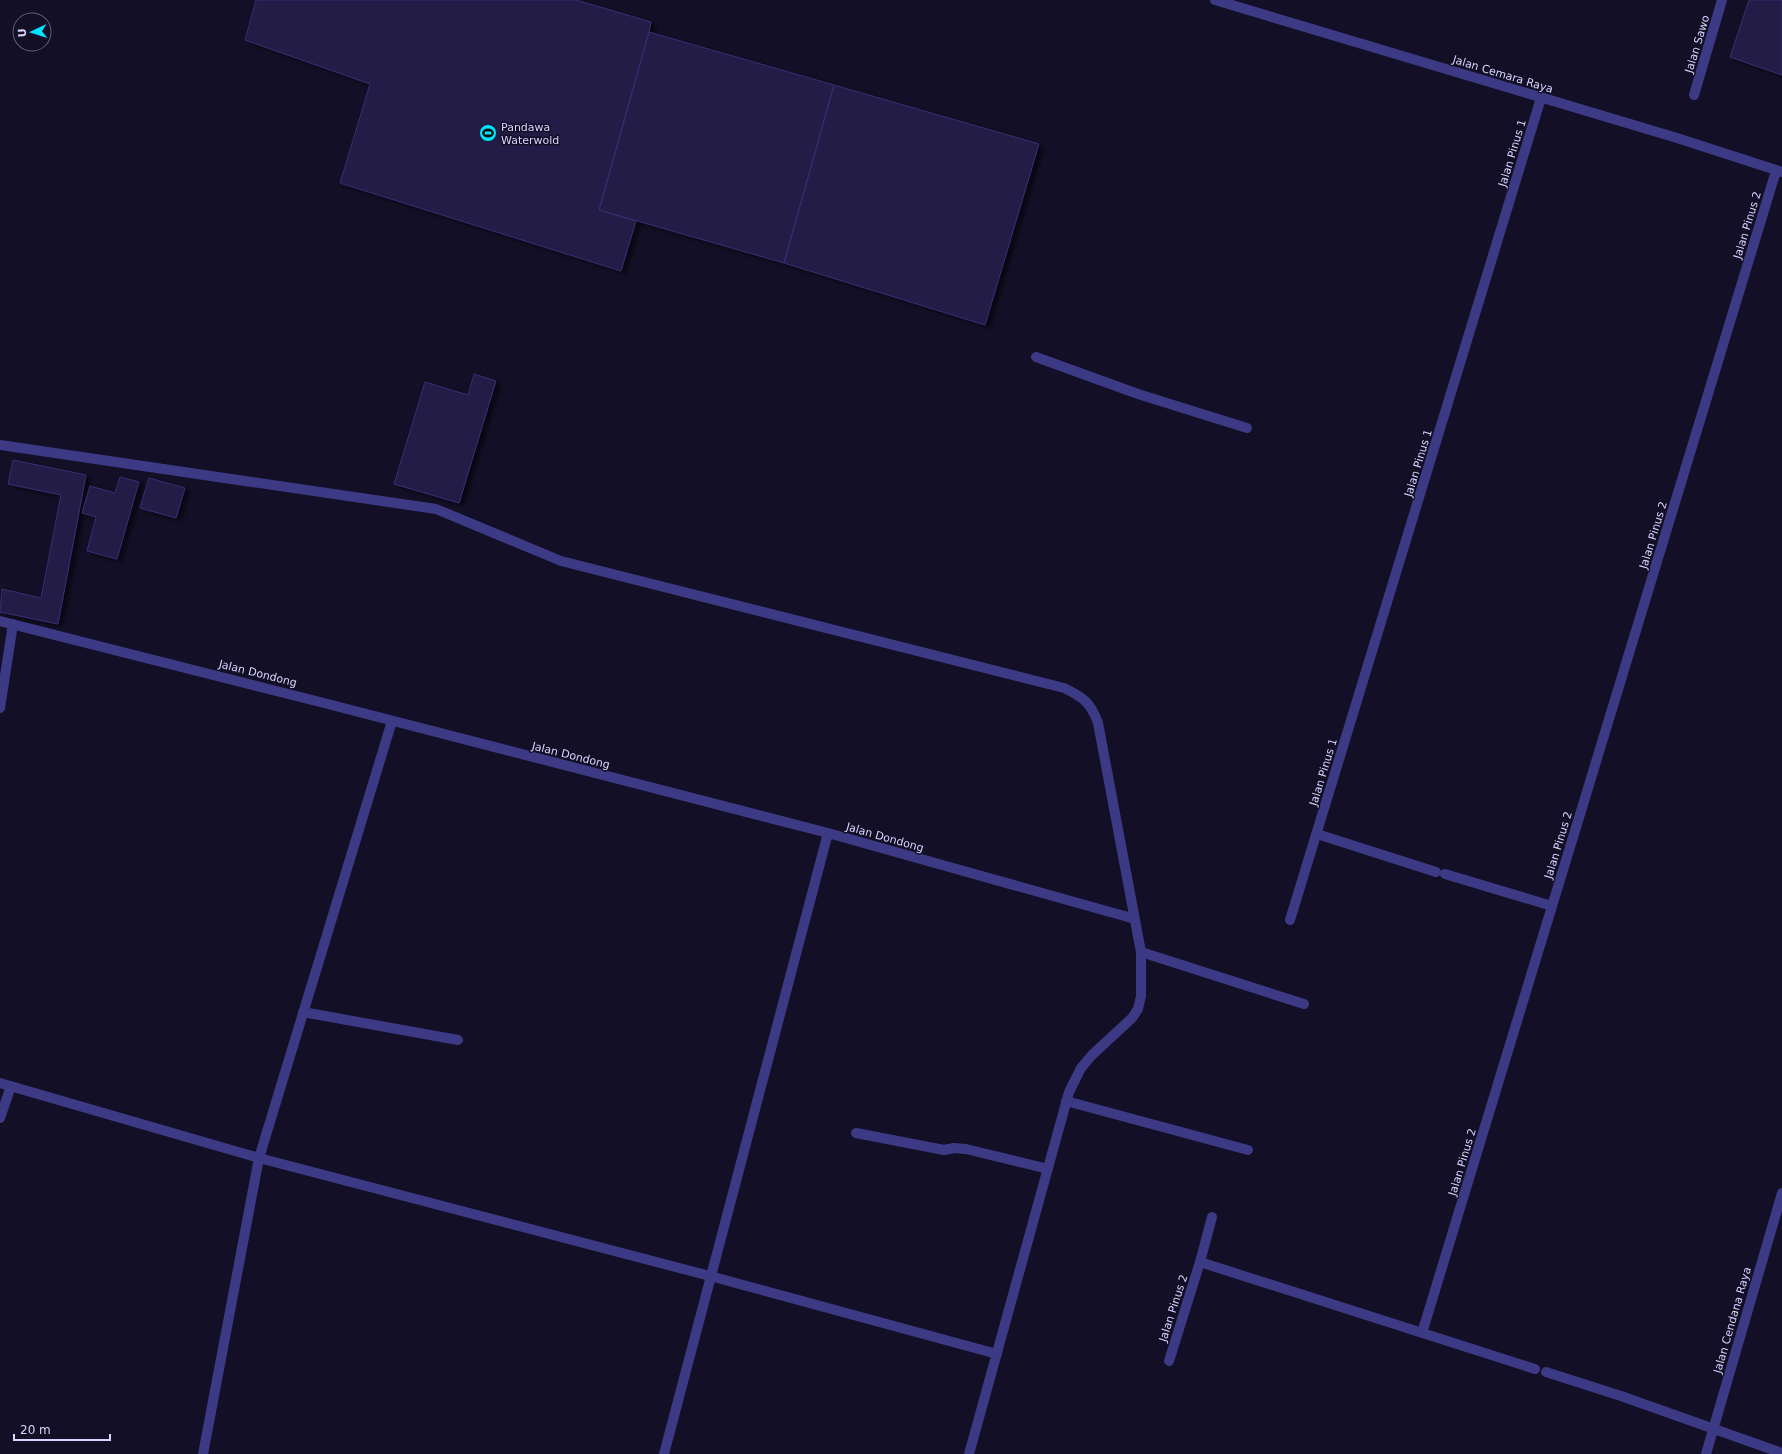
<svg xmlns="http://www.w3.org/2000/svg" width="1782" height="1454" viewBox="0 0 1782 1454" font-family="'DejaVu Sans',sans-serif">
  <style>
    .building { fill: #241b47; stroke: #3b2d73; filter: url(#shadow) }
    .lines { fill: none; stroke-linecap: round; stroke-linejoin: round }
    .lane { stroke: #3d3a85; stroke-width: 10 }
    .street { stroke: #3d3a85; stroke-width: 10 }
    .labels { text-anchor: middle; stroke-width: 3; stroke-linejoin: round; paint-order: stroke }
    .street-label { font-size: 11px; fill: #d9d4ff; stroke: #130f26 }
    .poi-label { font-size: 11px; fill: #d9d4ff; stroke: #130f26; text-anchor: start }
  </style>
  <defs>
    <filter id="shadow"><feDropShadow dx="4.5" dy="2.5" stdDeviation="2" flood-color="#0009"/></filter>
  </defs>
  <rect width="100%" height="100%" fill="#130f26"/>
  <path class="building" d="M 256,0 L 576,0 L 651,22 L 649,32 L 599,210 L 636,221 L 621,271 L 340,183 L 370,84 L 245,40 Z
    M 1749,0 L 1782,0 L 1782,75 L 1730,57 Z
    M 649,32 L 834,85 L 784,263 L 599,210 Z
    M 834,85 L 1039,144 L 985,325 L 784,263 Z
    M 474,374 L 496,381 L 459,503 L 394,484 L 425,382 L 468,395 Z
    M 13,460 L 86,475 L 58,624 L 0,612 L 2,589 L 41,598 L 61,495 L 8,484 Z
    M 120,477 L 139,482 L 117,559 L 87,551 L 96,517 L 82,513 L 90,486 L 115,493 Z
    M 149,478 L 185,488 L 176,518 L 140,508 Z"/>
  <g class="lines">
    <path class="lane" d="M 1036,357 L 1138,394 L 1247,428"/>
    <path class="street" d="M 1215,0 L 1677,138 L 1782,172
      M 1694,95 L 1722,0
      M 0,445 L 436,509 L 561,561 L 1064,688 C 1083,697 1091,703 1098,723 L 1141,952 L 1141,996 L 1138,1009 L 1132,1018 L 1092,1055 L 1081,1068 L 1069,1092 L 969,1454
      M 0,621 L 320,702 L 828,833 L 1135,919
      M 0,708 L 13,624
      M 1317,834 L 1436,872
      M 1445,874 L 1552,906
      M 1290,920 L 1541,98
      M 1141,952 L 1304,1004
      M 303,1012 L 458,1040
      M 0,1083 L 259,1158 L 710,1276 L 997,1354
      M 1066,1101 L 1248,1150
      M 0,1118 L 11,1086
      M 856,1133 L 944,1150 L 954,1148 L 966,1149 L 1048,1169
      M 1200,1262 L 1535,1369
      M 1422,1333 L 1776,171
      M 1169,1361 L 1200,1262 L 1212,1217
      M 1546,1372 L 1621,1396 L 1782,1453
      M 203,1454 L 259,1158 L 392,721
      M 664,1454 L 828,833
      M 1706,1454 L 1782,1193"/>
  </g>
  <defs>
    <g id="stadium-disc" transform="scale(0.9)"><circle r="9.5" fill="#00e5ff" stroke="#130f26"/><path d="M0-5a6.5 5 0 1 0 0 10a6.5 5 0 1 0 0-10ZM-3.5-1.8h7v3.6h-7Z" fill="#111"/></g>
  </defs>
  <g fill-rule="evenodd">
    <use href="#stadium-disc" x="488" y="133"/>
  </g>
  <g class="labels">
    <g class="street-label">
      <text transform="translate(1697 44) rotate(-73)" y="4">Jalan Sawo</text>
      <text transform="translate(1503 74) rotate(17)" y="4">Jalan Cemara Raya</text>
      <text transform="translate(1512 153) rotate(-73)" y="4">Jalan Pinus 1</text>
      <text transform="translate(1747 225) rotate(-73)" y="4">Jalan Pinus 2</text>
      <text transform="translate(1418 463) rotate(-73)" y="4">Jalan Pinus 1</text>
      <text transform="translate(1653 535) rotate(-73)" y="4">Jalan Pinus 2</text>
      <text transform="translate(258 673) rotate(14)" y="4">Jalan Dondong</text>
      <text transform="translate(571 755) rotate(14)" y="4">Jalan Dondong</text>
      <text transform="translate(1323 772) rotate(-73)" y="4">Jalan Pinus 1</text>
      <text transform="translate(885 837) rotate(16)" y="4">Jalan Dondong</text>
      <text transform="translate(1558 845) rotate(-73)" y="4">Jalan Pinus 2</text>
      <text transform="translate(1462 1162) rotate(-73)" y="4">Jalan Pinus 2</text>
      <text transform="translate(1173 1308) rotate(-72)" y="4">Jalan Pinus 2</text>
      <text transform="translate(1732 1320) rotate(-74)" y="4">Jalan Cendana Raya</text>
    </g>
    <g class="poi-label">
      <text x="501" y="131">Pandawa<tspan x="501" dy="13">Waterwold</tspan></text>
    </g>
  </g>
  <g transform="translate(32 32) rotate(266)"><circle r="19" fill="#130f26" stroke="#625e7d"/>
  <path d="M0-3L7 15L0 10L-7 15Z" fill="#00e5ff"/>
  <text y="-6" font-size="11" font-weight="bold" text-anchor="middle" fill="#d9d4ff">U</text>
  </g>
  <path d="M14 1434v6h96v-6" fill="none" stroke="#d9d4ff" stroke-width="2"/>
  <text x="20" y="1434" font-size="12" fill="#d9d4ff" stroke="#130f26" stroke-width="3" paint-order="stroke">20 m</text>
</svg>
